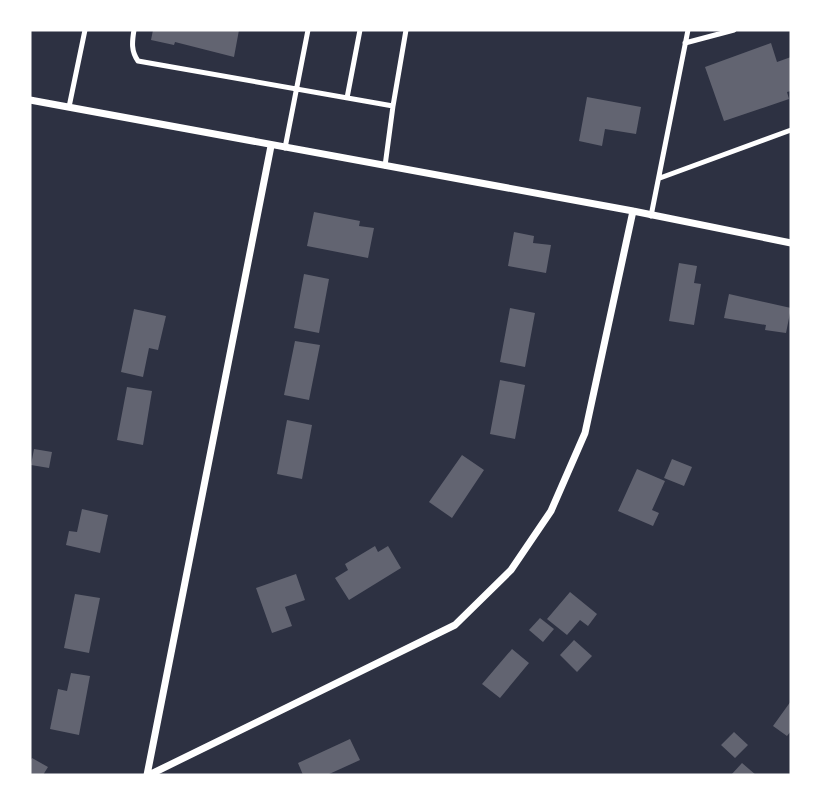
<svg xmlns="http://www.w3.org/2000/svg" width="821" height="805" viewBox="0 0 821 805" font-family="'Space Grotesk',sans-serif">
  <style>
    .building { fill: #626471 }
    .lines { fill: none; stroke-linecap: round; stroke-linejoin: round }
    .service { stroke: #fff; stroke-width: 5 }
    .minor { stroke: #fff; stroke-width: 7 }
  </style>
  <rect width="100%" height="100%" fill="#2d3142"/>
  <path class="building" d="M 153,30 L 239,30 L 234,57 L 175,42 L 174,45 L 151,40 Z
    M 771,43 L 777,62 L 791,57 L 791,91 L 787,92 L 789,99 L 724,121 L 705,67 Z
    M 587,97 L 641,107 L 636,134 L 605,129 L 602,146 L 579,141 Z
    M 314,212 L 360,221 L 359,226 L 374,228 L 368,258 L 307,246 Z
    M 514,232 L 534,236 L 533,243 L 551,245 L 546,273 L 508,266 Z
    M 679,263 L 697,266 L 694,283 L 701,284 L 694,325 L 669,321 Z
    M 304,274 L 329,279 L 319,333 L 294,328 Z
    M 729,294 L 791,308 L 786,333 L 765,330 L 766,325 L 724,318 Z
    M 510,308 L 535,313 L 525,367 L 500,362 Z
    M 134,309 L 166,316 L 158,350 L 149,348 L 143,377 L 121,372 Z
    M 295,341 L 320,345 L 309,400 L 284,395 Z
    M 500,380 L 525,385 L 515,439 L 490,434 Z
    M 127,387 L 152,391 L 143,445 L 117,440 Z
    M 287,420 L 312,425 L 302,479 L 277,474 Z
    M 34,449 L 52,452 L 49,468 L 31,465 Z
    M 462,455 L 484,470 L 452,518 L 429,502 Z
    M 672,459 L 692,467 L 684,486 L 664,478 Z
    M 637,469 L 665,481 L 652,510 L 659,513 L 653,526 L 618,511 Z
    M 82,509 L 108,515 L 100,553 L 66,545 L 69,531 L 77,532 Z
    M 375,546 L 378,552 L 388,546 L 401,568 L 349,600 L 335,578 L 348,570 L 345,564 Z
    M 296,574 L 305,600 L 285,607 L 292,626 L 272,633 L 256,588 Z
    M 570,592 L 597,614 L 588,626 L 580,620 L 567,635 L 547,619 Z
    M 75,594 L 100,598 L 89,653 L 64,648 Z
    M 540,618 L 554,629 L 543,642 L 529,630 Z
    M 574,640 L 592,656 L 577,672 L 560,655 Z
    M 512,649 L 529,663 L 500,698 L 482,684 Z
    M 71,673 L 90,676 L 79,735 L 50,729 L 58,689 L 67,691 Z
    M 791,701 L 791,731 L 787,736 L 773,726 Z
    M 734,732 L 748,745 L 735,758 L 721,745 Z
    M 350,739 L 360,760 L 327,775 L 303,775 L 298,763 Z
    M 32,758 L 48,767 L 43,775 L 30,775 L 30,761 Z
    M 742,763 L 756,775 L 731,775 Z"/>
  <g class="lines">
    <path class="service" d="M 134,30 C 132,42 131,51 138,61 L 393,106 L 385,166
      M 685,43 L 734,30
      M 347,98 L 360,30
      M 393,106 L 406,30
      M 69,107 L 85,30
      M 285,148 L 308,30
      M 660,178 L 791,130
      M 651,216 L 688,30"/>
    <path class="minor" d="M 30,100 L 633,211 L 791,243
      M 147,775 L 271,146
      M 149,775 L 455,625 L 511,570 L 551,511 L 585,433 L 633,211"/>
  </g>
  <rect width="821" height="805" fill="none" stroke="#ffffff" stroke-width="63"/>
</svg>
